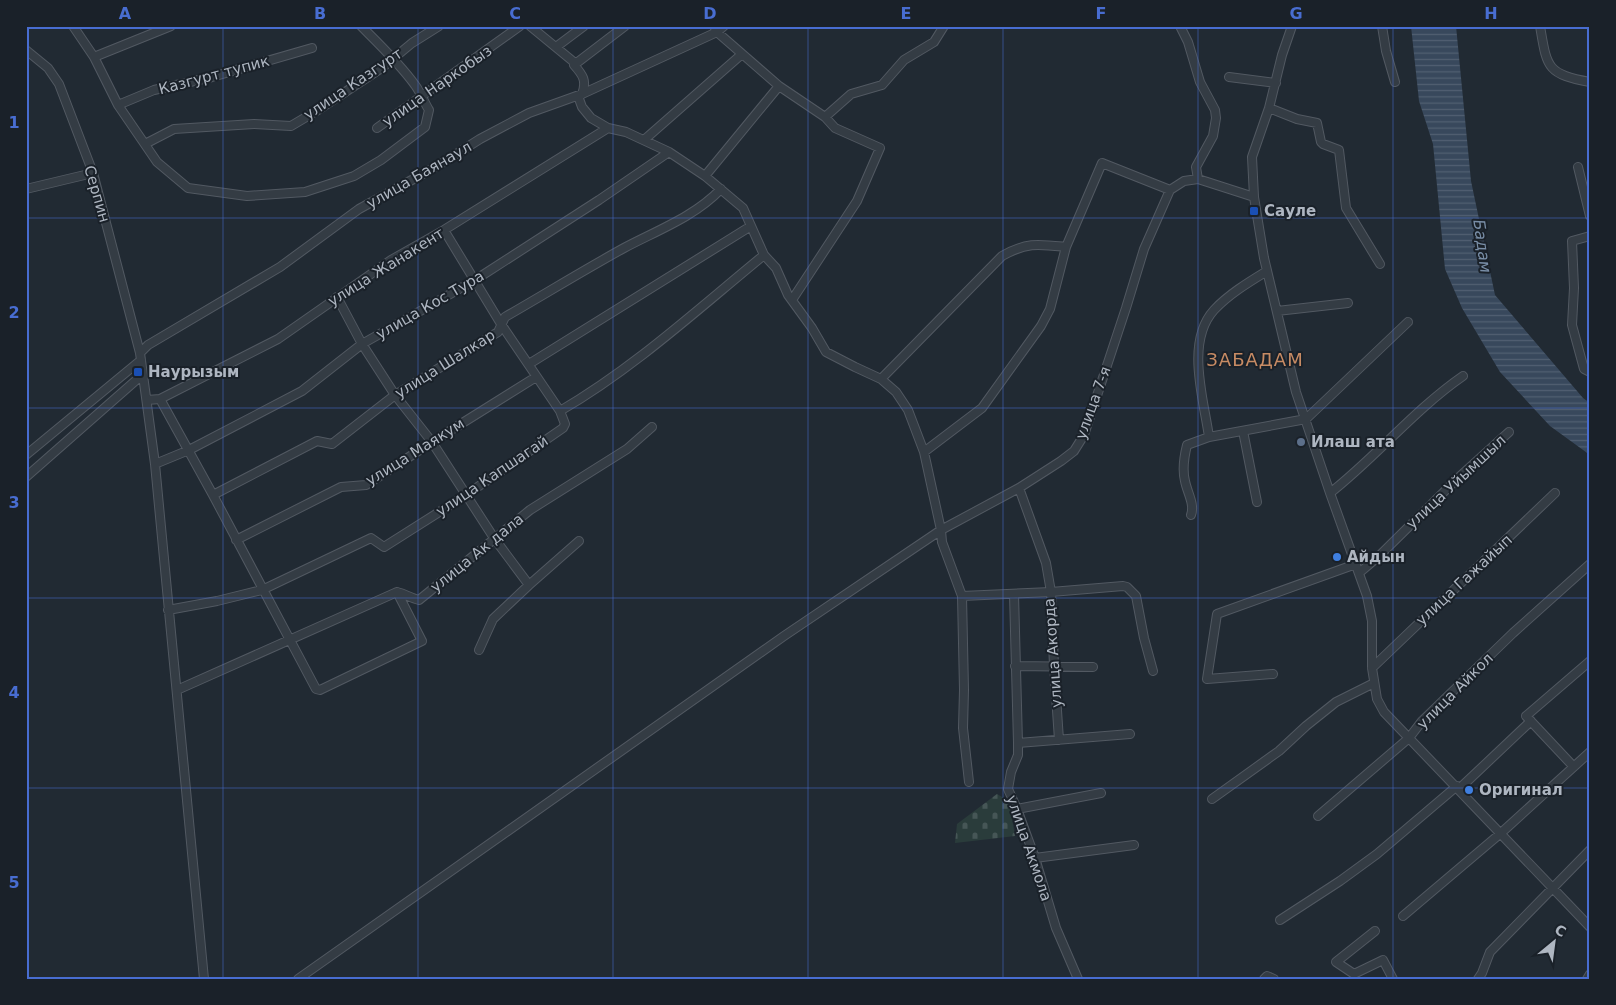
<svg xmlns="http://www.w3.org/2000/svg" width="1616" height="1005" viewBox="0 0 1616 1005" font-family="'DejaVu Sans',sans-serif">
  <style>
    .cemetery { fill: url(#cemetery-stones) }
    .water { fill: url(#water-rules) }
    .lines { fill: none; stroke-linecap: round; stroke-linejoin: round }
    .minor-casing { stroke: #525962; stroke-width: 10 }
    .minor { stroke: #343c44; stroke-width: 8 }
    .grid { fill: none; stroke: #486dd1; stroke-width: 1; stroke-opacity: 0.55 }
    .transit-dot { fill: #1a4fb4; stroke: #1a2129; stroke-width: 2 }
    .service-dot { fill: #5c6f8a; stroke: #1a2129; stroke-width: 2 }
    .shop-dot { fill: #3f7fe0; stroke: #1a2129; stroke-width: 2 }
    .labels { text-anchor: middle; stroke-width: 4; stroke-linejoin: round; paint-order: stroke }
    .street-label { font-size: 15px; fill: #aeb6c1; stroke: #1a2129 }
    .poi-label { font-size: 15px; font-weight: bold; fill: #aeb6c1; stroke: #1a2129; text-anchor: start }
    .water-label { font-size: 16px; font-style: italic; fill: #798ea7; stroke: #1a2129 }
    .quarter-label { font-size: 18px; letter-spacing: 1px; fill: #c78b64; stroke: #1a2129 }
    .neatline { fill: none; stroke: #486dd1; stroke-width: 2 }
    .grid-label { font-size: 16px; text-anchor: middle; font-weight: bold; fill: #486dd1 }
  </style>
  <defs>
    <pattern id="cemetery-stones" width="16" height="16" patternUnits="userSpaceOnUse" patternTransform="scale(1.25)"><rect width="16" height="16" fill="#2a3c3b"/><path d="M2 7V4a2 2 0 0 1 4 0v3zM10 15v-3a2 2 0 0 1 4 0v3z" fill="#465656"/></pattern>
    <pattern id="water-rules" width="6" height="5" patternUnits="userSpaceOnUse" patternTransform="scale(1.25)"><rect width="6" height="5" fill="#38485c"/><path d="M0 2.5h6" fill="none" stroke="#526072"/></pattern>
  </defs>
  <rect width="100%" height="100%" fill="#212a33"/>
  <path class="cemetery" d="M 997,794 L 1009,801 L 1015,836 L 955,843 L 957,824 Z"/>
  <path class="water" d="M 1411,26 L 1456,26 L 1471,181 L 1495,295 L 1583,398 L 1590,403 L 1590,455 L 1550,426 L 1500,372 L 1462,308 L 1445,269 L 1433,144 L 1419,101 Z"/>
  <g class="lines">
    <g class="minor-casing">
      <path id="minor" d="M 73,26 L 94,57
        M 171,26 L 94,57 L 118,105 L 157,162 L 188,188 L 247,196 L 305,192 L 354,176 L 381,160 L 425,127 L 429,110 C 424,102 421,93 415,85 C 400,64 380,45 361,26
        M 530,26 L 575,63 L 574,65 C 583,75 587,81 582,94
        M 1292,26 L 1282,55 L 1269,108 L 1252,157 L 1254,197 L 1264,258 L 1296,392 L 1330,493 L 1367,596 L 1372,621 L 1372,668 L 1377,699 L 1384,712 L 1590,927
        M 1382,26 L 1386,51 L 1395,82
        M 1540,26 C 1547,67 1546,74 1590,82
        M 556,47 L 584,26
        M 26,50 L 48,68 L 59,84 L 93,173 L 140,353 L 155,464 L 204,979
        M 574,65 L 625,26
        M 1229,77 L 1276,83
        M 779,86 L 825,117 L 835,128 L 880,148 L 857,201 L 792,300
        M 578,96 L 582,107 L 591,118 L 608,128 L 626,132 L 669,152 L 705,176 L 743,208 L 764,255 L 776,268 L 788,295 L 812,328 L 826,352 L 855,367 L 881,379 L 896,392 L 908,410 L 924,452 L 982,408 L 1041,326 L 1050,309 L 1066,247 L 1102,163 L 1170,190 L 1184,181 L 1198,179 L 1196,167 L 1213,136 L 1216,118 L 1215,110 L 1200,82 L 1188,42 L 1180,26
        M 118,105 L 154,90 L 212,77 L 312,48
        M 1269,108 L 1297,119 L 1317,123 L 1321,142 L 1323,144 L 1339,150 L 1346,208 L 1380,264
        M 825,117 L 851,94 L 882,85 L 904,60 L 934,42 L 944,26
        M 377,128 L 520,26
        M 644,140 L 742,54
        M 145,144 L 174,129 L 254,124 L 291,126 L 318,110 L 383,67 L 412,43 L 439,26
        M 1578,167 L 1590,216
        M 705,176 L 779,86 L 717,32 L 714,26
        M 1198,179 L 1254,197
        M 26,189 L 93,173
        M 444,230 L 501,324 L 560,411
        M 1590,236 L 1572,241 L 1574,288 L 1572,325 L 1584,369 L 1590,372
        M 337,297 L 362,344 L 395,395 L 432,442 L 494,538 L 529,585
        M 1277,311 L 1348,303
        M 140,353 L 148,345 L 280,267 L 359,209 L 439,165 L 480,139 L 529,113 L 582,94 L 717,32 L 724,26
        M 529,364 L 751,226
        M 881,379 L 1002,256 C 1027,242 1038,244 1066,247
        M 160,399 L 278,339 L 391,260 L 444,230 L 608,128
        M 147,400 L 160,399 L 213,495 L 316,689 L 320,690 L 422,641 L 397,592
        M 1243,431 L 1257,502
        M 1209,437 L 1306,419 L 1408,322
        M 924,452 L 941,530 L 1019,488 L 1061,461 L 1074,451 L 1084,435 L 1126,308 L 1144,249 L 1170,190
        M 26,455 L 141,360
        M 155,464 L 189,450 L 302,391 L 362,344 L 475,280 L 599,200 L 669,152
        M 26,477 L 142,375
        M 1019,488 L 1046,563 L 1051,592 L 1123,586 L 1127,587 L 1136,596 L 1144,638 L 1153,671
        M 1330,493 C 1376,457 1414,410 1463,376
        M 213,495 L 317,441 L 332,444 L 395,395 L 498,332 L 505,317 C 545,294 584,270 624,248 C 658,230 694,217 721,189
        M 1191,515 C 1195,504 1187,492 1185,481 C 1182,469 1184,457 1187,445 L 1209,437 C 1204,400 1185,342 1214,310 C 1229,294 1249,282 1267,271
        M 236,540 L 341,487 L 366,485 L 432,442 L 536,377
        M 1359,573 L 1378,557 L 1457,479 L 1509,432
        M 1014,594 L 1018,743 L 1018,755 L 1011,772 L 1008,789 L 1017,809 L 1035,858 L 1056,928 L 1078,979
        M 962,596 L 1051,592 L 1054,666 L 1059,740
        M 168,610 L 217,601 L 262,590 L 371,538 L 384,547 L 466,495 L 563,428 L 565,424 L 560,411 C 634,368 698,309 764,255
        M 479,650 L 493,619 L 529,585 L 579,541
        M 1015,666 L 1093,667
        M 1372,668 L 1555,493
        M 1273,674 L 1207,679 L 1217,614 L 1356,564
        M 177,690 L 397,592 C 405,594 411,598 419,600 L 530,510 L 627,449 L 652,427
        M 1018,743 L 1130,734
        M 1573,766 L 1526,716 L 1590,661
        M 1459,789 L 1531,721
        M 1212,799 L 1279,751 L 1306,726 L 1336,702 L 1374,683
        M 1017,809 L 1101,793
        M 1318,816 L 1409,738 L 1422,721 L 1513,633 L 1590,564
        M 1035,858 L 1134,845
        M 1403,916 L 1501,833 L 1590,752
        M 1280,920 L 1340,881 L 1377,854 L 1457,786
        M 1375,931 L 1336,962 L 1354,974 L 1383,960 L 1393,979
        M 298,979 L 784,636 L 941,530 L 942,542 L 962,596 L 964,690 L 963,728 L 969,782
        M 1264,979 L 1267,976 L 1274,979
        M 1478,979 L 1482,973 L 1490,952 L 1590,850
        M 1587,979 L 1590,974"/>
    </g>
    <use href="#minor" class="minor"/>
  </g>
  <path class="grid" d="M 223,26 L 223,979M 418,26 L 418,979M 613,26 L 613,979M 808,26 L 808,979M 1003,26 L 1003,979M 1198,26 L 1198,979M 1393,26 L 1393,979M 26,218 L 1590,218M 26,408 L 1590,408M 26,598 L 1590,598M 26,788 L 1590,788"/>
  <g class="transit-dot">
    <rect x="1249" y="206" width="10" height="10" rx="2.5"/>
    <rect x="133" y="367" width="10" height="10" rx="2.5"/>
  </g>
  <circle class="service-dot" cx="1301" cy="442" r="5"/>
  <g class="shop-dot">
    <circle cx="1337" cy="557" r="5"/>
    <circle cx="1469" cy="790" r="5"/>
  </g>
  <g class="labels">
    <g class="street-label">
      <text transform="translate(214 75) rotate(-15)" y="5">Казгурт тупик</text>
      <text transform="translate(353 84) rotate(-34)" y="5">улица Казгурт</text>
      <text transform="translate(437 86) rotate(-35)" y="5">улица Наркобыз</text>
      <text transform="translate(419 175) rotate(-30)" y="5">улица Баянаул</text>
      <text transform="translate(97 194) rotate(74)" y="5">Серпин</text>
      <text transform="translate(386 267) rotate(-32)" y="5">улица Жанакент</text>
      <text transform="translate(430 305) rotate(-30)" y="5">улица Кос Тура</text>
      <text transform="translate(445 364) rotate(-32)" y="5">улица Шалкар</text>
      <text transform="translate(1093 403) rotate(-70)" y="5">улица 7-я</text>
      <text transform="translate(415 452) rotate(-32)" y="5">улица Маякум</text>
      <text transform="translate(492 476) rotate(-34)" y="5">улица Капшагай</text>
      <text transform="translate(1456 482) rotate(-43)" y="5">улица Уйымшыл</text>
      <text transform="translate(477 553) rotate(-39)" y="5">улица Ак дала</text>
      <text transform="translate(1464 580) rotate(-43)" y="5">улица Гажайып</text>
      <text transform="translate(1053 653) rotate(-94)" y="5">улица Акорда</text>
      <text transform="translate(1455 691) rotate(-45)" y="5">улица Айкол</text>
      <text transform="translate(1029 848) rotate(71)" y="5">улица Акмола</text>
    </g>
    <g class="poi-label">
      <text x="1264" y="216">Сауле</text>
      <text x="148" y="377">Наурызым</text>
      <text x="1311" y="447">Илаш ата</text>
      <text x="1347" y="562">Айдын</text>
      <text x="1479" y="795">Оригинал</text>
    </g>
    <g class="water-label">
      <text transform="translate(1483 246) rotate(82)" y="6">Бадам</text>
    </g>
    <g class="quarter-label">
      <text x="1255" y="366">ЗАБАДАМ</text>
    </g>
  </g>
  <rect width="1616" height="1005" fill="none" stroke="#1a2129" stroke-width="55"/>
  <g transform="translate(1554 942) rotate(29)" stroke="#1a2129" stroke-width="4" paint-order="stroke">
  <path d="M0-4L9 19L0 12L-9 19Z" fill="#aeb6c1"/>
  <text y="-8" font-size="14" font-weight="bold" text-anchor="middle" fill="#aeb6c1">С</text>
  </g>
  <rect x="28" y="28" width="1560" height="950" class="neatline"/>
  <g class="grid-label">
    <text x="125" y="19">A</text>
    <text x="320" y="19">B</text>
    <text x="515" y="19">C</text>
    <text x="710" y="19">D</text>
    <text x="906" y="19">E</text>
    <text x="1101" y="19">F</text>
    <text x="1296" y="19">G</text>
    <text x="1491" y="19">H</text>
    <text x="14" y="128">1</text>
    <text x="14" y="318">2</text>
    <text x="14" y="508">3</text>
    <text x="14" y="698">4</text>
    <text x="14" y="888">5</text>
  </g>
</svg>
